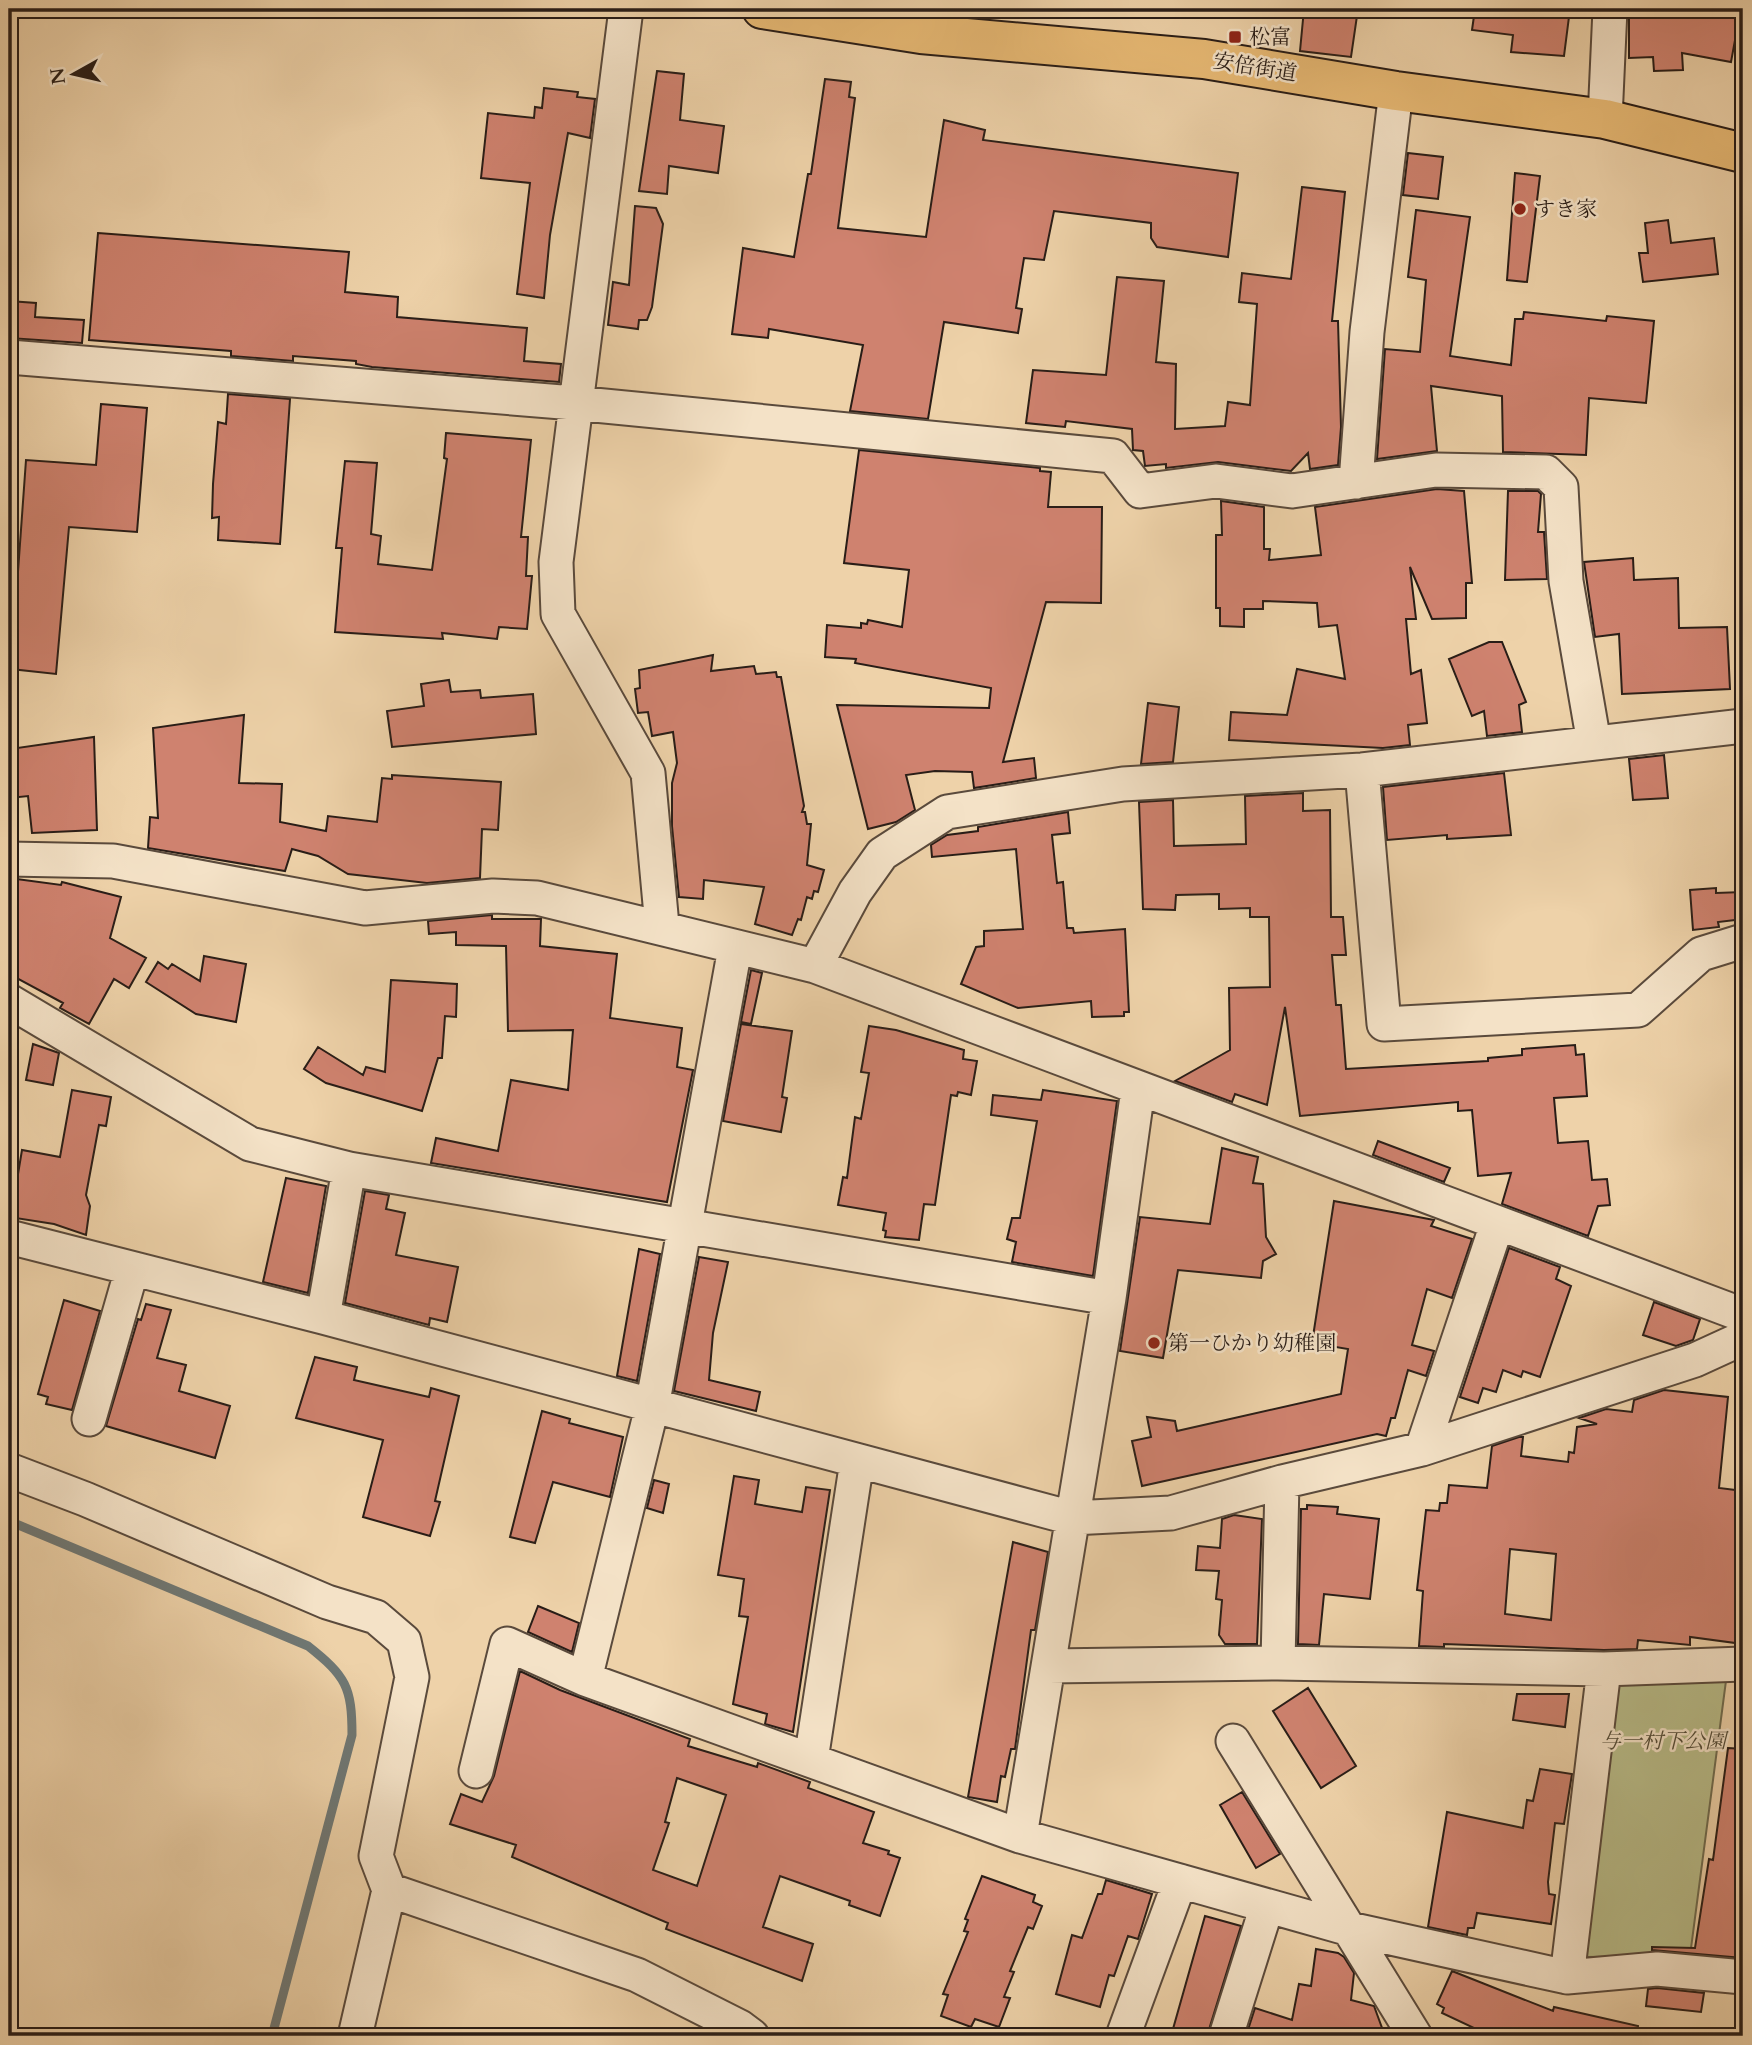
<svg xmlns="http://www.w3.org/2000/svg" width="1752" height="2045" viewBox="0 0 1752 2045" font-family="Cardo,'Noto Serif JP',serif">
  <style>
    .green { fill: #b8bc89; stroke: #706c50; stroke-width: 2 }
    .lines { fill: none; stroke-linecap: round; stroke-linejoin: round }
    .stream { stroke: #6f7875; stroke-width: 9 }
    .building { fill: #cf826f; stroke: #291d17; stroke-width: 2; fill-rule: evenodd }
    .minor-casing { stroke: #5a4a3c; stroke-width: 37 }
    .major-casing { stroke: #291d17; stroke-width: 42 }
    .minor { stroke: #f4e2c7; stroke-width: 33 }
    .major { stroke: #e7b974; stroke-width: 38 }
    .poi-dot { fill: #8f2418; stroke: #f4e2c7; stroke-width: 2.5 }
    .labels { text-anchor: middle; stroke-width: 5; stroke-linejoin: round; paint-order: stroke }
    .poi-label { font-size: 21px; fill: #291d17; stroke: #f4e2c7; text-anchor: start }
    .street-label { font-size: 21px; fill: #291d17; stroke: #f4e2c7 }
    .park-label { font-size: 21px; font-style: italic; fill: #544d39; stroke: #f4e2c7 }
  </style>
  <rect width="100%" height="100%" fill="#eed2a9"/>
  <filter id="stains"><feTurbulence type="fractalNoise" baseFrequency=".00286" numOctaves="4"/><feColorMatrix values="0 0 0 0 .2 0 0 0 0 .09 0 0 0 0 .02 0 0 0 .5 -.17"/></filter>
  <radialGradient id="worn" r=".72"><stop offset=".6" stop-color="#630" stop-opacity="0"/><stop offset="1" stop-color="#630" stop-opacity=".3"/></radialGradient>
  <path class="green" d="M 1727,1673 L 1690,1956 L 1583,1957 L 1614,1678 Z"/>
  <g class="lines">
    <path class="stream" d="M 9,1521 L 308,1646 C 346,1676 352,1687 352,1735 L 272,2036"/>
  </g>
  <path class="building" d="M 1304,9 L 1358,9 L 1351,57 L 1300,51 Z
    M 1475,9 L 1570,9 L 1564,56 L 1511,52 L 1513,35 L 1472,30 Z
    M 1629,9 L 1730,9 L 1729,11 L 1740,13 L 1731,62 L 1682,53 L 1683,70 L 1654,71 L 1653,57 L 1629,58 Z
    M 657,71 L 684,74 L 680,120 L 724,126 L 718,173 L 669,166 L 667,194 L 639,191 Z
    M 825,79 L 851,82 L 849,97 L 855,98 L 838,228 L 926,237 L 944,120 L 985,130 L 983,140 L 1238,173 L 1228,257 L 1157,247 L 1151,238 L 1151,223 L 1054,211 L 1044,260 L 1024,258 L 1016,308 L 1022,309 L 1018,333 L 944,322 L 928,419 L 850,411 L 863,345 L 769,329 L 768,338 L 732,334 L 743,248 L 794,257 L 808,174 L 811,174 Z
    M 544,88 L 578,92 L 577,97 L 595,99 L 590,138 L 568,133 L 550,235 L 544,298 L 517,294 L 530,183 L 481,178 L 488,113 L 534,118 L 535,107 L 542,108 Z
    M 1408,153 L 1443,157 L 1438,199 L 1403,195 Z
    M 1515,173 L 1540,176 L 1527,282 L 1507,280 Z
    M 1302,187 L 1345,192 L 1332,321 L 1338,321 L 1341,427 L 1338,465 L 1310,469 L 1308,453 L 1291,471 L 1218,462 L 1166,468 L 1166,464 L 1145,466 L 1143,451 L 1133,450 L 1132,429 L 1066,421 L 1065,427 L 1026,423 L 1033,370 L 1106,375 L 1117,277 L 1164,281 L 1156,362 L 1176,364 L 1175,429 L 1225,426 L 1228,402 L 1250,405 L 1257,304 L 1239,302 L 1242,273 L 1291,279 Z
    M 635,206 L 656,208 L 663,224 L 652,307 L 647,320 L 639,320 L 638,329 L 608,325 L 613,282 L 629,285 Z
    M 1416,210 L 1470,217 L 1450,356 L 1511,365 L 1515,319 L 1523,319 L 1524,312 L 1606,321 L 1607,316 L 1654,321 L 1646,403 L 1589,398 L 1586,455 L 1503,452 L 1502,396 L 1431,386 L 1437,451 L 1377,459 L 1385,349 L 1420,352 L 1426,280 L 1408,277 Z
    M 1668,220 L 1671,243 L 1714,238 L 1718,274 L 1643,282 L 1639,253 L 1648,253 L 1645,223 Z
    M 98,233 L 349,252 L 345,292 L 398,297 L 397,317 L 527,328 L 524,361 L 561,364 L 559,382 L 372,367 L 356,364 L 356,361 L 293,356 L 293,361 L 231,356 L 231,351 L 89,340 Z
    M 9,301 L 36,303 L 35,317 L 84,320 L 82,343 L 9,338 Z
    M 228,394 L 290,399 L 280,544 L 218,540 L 219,517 L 212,518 L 213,484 L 218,422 L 226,424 Z
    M 101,404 L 147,408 L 137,532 L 69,527 L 56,674 L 11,669 L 26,460 L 96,465 Z
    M 446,433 L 531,440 L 521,537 L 528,537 L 526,576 L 532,576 L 527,629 L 499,627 L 497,639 L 442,633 L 443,639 L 335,632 L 342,548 L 336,548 L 345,461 L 377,463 L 371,534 L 381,536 L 378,564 L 432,570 L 447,459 L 444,458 Z
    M 859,450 L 1040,468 L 1040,471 L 1051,472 L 1048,507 L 1102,507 L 1101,603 L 1046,602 L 1003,762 L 1034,758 L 1036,778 L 974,788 L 972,772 L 935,771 L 906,775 L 915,810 L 896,822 L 868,829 L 837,705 L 989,708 L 991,688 L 855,663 L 856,659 L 825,657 L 827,625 L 861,628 L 861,623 L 867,624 L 868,620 L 902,627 L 909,570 L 844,563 Z
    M 1437,489 L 1464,491 L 1472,583 L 1466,583 L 1466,618 L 1432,619 L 1410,567 L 1416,619 L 1406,619 L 1411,674 L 1421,670 L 1427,723 L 1408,725 L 1410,745 L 1383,748 L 1229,740 L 1231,712 L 1287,715 L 1297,669 L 1345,679 L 1337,625 L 1319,627 L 1317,603 L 1263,601 L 1263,609 L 1244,609 L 1244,627 L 1220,626 L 1220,608 L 1216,608 L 1216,535 L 1222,535 L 1221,501 L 1264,507 L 1264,549 L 1270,549 L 1269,560 L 1321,555 L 1315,507 Z
    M 1508,491 L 1538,491 L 1541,494 L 1538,532 L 1544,532 L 1547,579 L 1505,580 Z
    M 1633,558 L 1634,580 L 1678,578 L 1679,628 L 1727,627 L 1730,689 L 1622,694 L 1619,634 L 1595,637 L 1584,562 Z
    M 1489,642 L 1502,642 L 1526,702 L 1519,705 L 1522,732 L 1487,736 L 1484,711 L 1472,716 L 1449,659 Z
    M 713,655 L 711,671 L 754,666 L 756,674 L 776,672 L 777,677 L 781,677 L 804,806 L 802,812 L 805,812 L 807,824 L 811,824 L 807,865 L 824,870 L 818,892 L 814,891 L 812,899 L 807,897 L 801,920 L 798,919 L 792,935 L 755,924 L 764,887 L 704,880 L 703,899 L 679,897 L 672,826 L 672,783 L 677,763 L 673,732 L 652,736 L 648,712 L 638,713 L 635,689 L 640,688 L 639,670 Z
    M 449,680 L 451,692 L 480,690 L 481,698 L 533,694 L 536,734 L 392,747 L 387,711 L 424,706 L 421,684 Z
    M 1148,703 L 1179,707 L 1173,762 L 1141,764 Z
    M 244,715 L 239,783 L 282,784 L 280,822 L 326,831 L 328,816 L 377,822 L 382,778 L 392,779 L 392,775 L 501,782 L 498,830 L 482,829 L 480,878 L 427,883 L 348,874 L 318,856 L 292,849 L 285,871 L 148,848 L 150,817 L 158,818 L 153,728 Z
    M 94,737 L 97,830 L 32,833 L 28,796 L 10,798 L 10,749 Z
    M 1664,755 L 1668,798 L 1633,800 L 1629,759 Z
    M 1504,773 L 1511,835 L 1447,839 L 1447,835 L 1387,840 L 1383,787 Z
    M 1303,793 L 1303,811 L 1330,810 L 1331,917 L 1343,917 L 1346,955 L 1332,955 L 1336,1005 L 1341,1005 L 1346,1069 L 1488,1061 L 1488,1058 L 1522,1055 L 1522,1049 L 1575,1045 L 1576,1055 L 1584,1054 L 1587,1096 L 1554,1098 L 1558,1143 L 1588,1141 L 1592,1180 L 1607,1179 L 1610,1205 L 1598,1206 L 1588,1236 L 1502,1204 L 1511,1173 L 1478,1176 L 1472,1110 L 1458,1111 L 1458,1102 L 1300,1116 L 1285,1007 L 1267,1105 L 1235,1094 L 1232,1102 L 1175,1081 L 1230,1050 L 1229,988 L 1270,987 L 1269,917 L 1250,917 L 1250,908 L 1219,909 L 1219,894 L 1176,895 L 1175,910 L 1143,909 L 1139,802 L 1173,800 L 1174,846 L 1246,844 L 1245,796 Z
    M 1068,812 L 1070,833 L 1052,835 L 1057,883 L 1063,882 L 1067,928 L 1073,928 L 1074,933 L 1125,929 L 1129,1012 L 1124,1012 L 1124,1016 L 1092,1017 L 1091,1001 L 1018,1008 L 961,984 L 976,947 L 984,946 L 984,931 L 1023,929 L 1016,849 L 932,857 L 931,845 L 947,835 L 978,831 L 978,827 Z
    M 9,878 L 61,885 L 62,882 L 121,897 L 110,938 L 146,958 L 129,988 L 114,979 L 89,1024 L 60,1008 L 63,1003 L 9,974 Z
    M 1716,888 L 1716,893 L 1743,892 L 1743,919 L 1718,922 L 1719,927 L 1693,930 L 1690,890 Z
    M 492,915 L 492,919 L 541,919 L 540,946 L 617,954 L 610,1018 L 682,1028 L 677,1067 L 693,1070 L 667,1202 L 431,1163 L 436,1138 L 498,1151 L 511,1080 L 568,1090 L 573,1030 L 508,1031 L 506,946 L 456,945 L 456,932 L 429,934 L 428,921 Z
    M 204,956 L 246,964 L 236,1022 L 196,1014 L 146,982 L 158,962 L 168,969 L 172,964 L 200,981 Z
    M 751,970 L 762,973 L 751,1024 L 741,1022 Z
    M 391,980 L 457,984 L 456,1017 L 445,1016 L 442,1058 L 438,1058 L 422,1111 L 326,1083 L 304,1069 L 318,1047 L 363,1075 L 366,1067 L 385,1072 Z
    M 741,1024 L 792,1031 L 782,1097 L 787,1098 L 781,1132 L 723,1121 Z
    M 869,1026 L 896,1030 L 964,1050 L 963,1059 L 977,1061 L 971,1095 L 958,1092 L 957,1096 L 951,1095 L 935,1205 L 924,1204 L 919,1240 L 885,1237 L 886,1231 L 883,1230 L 886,1213 L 838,1205 L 843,1177 L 847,1178 L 855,1117 L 861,1119 L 869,1073 L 861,1072 Z
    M 33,1044 L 59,1053 L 53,1085 L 26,1080 Z
    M 72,1090 L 111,1097 L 106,1126 L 99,1125 L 86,1195 L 90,1206 L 86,1235 L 54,1224 L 9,1217 L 9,1185 L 16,1186 L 22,1150 L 60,1157 Z
    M 1043,1090 L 1117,1101 L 1093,1276 L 1012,1262 L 1016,1242 L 1007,1239 L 1012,1218 L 1020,1218 L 1037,1121 L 991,1115 L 993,1095 L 1041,1100 Z
    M 1378,1141 L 1450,1168 L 1444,1182 L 1373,1155 Z
    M 1222,1148 L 1258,1157 L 1253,1183 L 1263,1184 L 1266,1237 L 1276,1254 L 1263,1261 L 1261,1278 L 1178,1270 L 1163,1358 L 1120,1351 L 1140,1217 L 1210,1224 Z
    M 286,1178 L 326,1186 L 308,1293 L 263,1282 Z
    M 365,1191 L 389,1195 L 386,1209 L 405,1213 L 396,1255 L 458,1267 L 447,1322 L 430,1318 L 429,1325 L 345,1303 Z
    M 1334,1201 L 1434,1220 L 1431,1226 L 1472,1239 L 1452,1298 L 1427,1289 L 1412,1345 L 1434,1351 L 1426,1376 L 1408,1370 L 1395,1418 L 1391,1418 L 1386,1436 L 1377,1434 L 1142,1486 L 1132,1441 L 1151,1437 L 1147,1417 L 1175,1421 L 1177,1431 L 1341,1394 L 1348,1349 L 1312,1343 Z
    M 1509,1248 L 1560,1267 L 1556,1279 L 1571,1286 L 1540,1377 L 1523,1371 L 1521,1377 L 1503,1370 L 1496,1392 L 1483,1388 L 1478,1403 L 1460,1397 Z
    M 639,1249 L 660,1254 L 637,1381 L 617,1376 Z
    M 699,1257 L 728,1262 L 713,1333 L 709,1380 L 760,1392 L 756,1411 L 674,1391 Z
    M 64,1300 L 100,1311 L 72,1410 L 46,1404 L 48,1397 L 38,1394 Z
    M 1654,1302 L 1700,1319 L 1693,1340 L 1676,1346 L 1643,1335 Z
    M 146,1304 L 171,1310 L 157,1358 L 186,1365 L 179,1391 L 230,1406 L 215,1458 L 106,1426 L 138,1319 L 141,1320 Z
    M 315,1357 L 357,1367 L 354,1380 L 429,1397 L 431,1388 L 459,1396 L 435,1501 L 440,1502 L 430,1536 L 363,1517 L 383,1440 L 296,1418 Z
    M 1664,1390 L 1728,1397 L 1719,1488 L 1743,1491 L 1743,1644 L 1690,1637 L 1690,1645 L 1638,1640 L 1637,1649 L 1604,1650 L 1444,1644 L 1444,1647 L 1419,1646 L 1423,1591 L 1417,1590 L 1426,1510 L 1439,1511 L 1440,1503 L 1447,1503 L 1449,1485 L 1487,1488 L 1492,1446 L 1519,1437 L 1523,1437 L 1521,1456 L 1568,1462 L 1569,1452 L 1574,1453 L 1577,1427 L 1597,1424 L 1579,1418 L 1606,1409 L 1632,1412 L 1634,1400 ZM 1510,1549 L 1556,1554 L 1551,1620 L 1505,1614 Z
    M 542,1411 L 570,1419 L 569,1423 L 623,1437 L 610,1497 L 553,1482 L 535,1543 L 510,1537 Z
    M 734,1476 L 759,1480 L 755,1504 L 802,1512 L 806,1487 L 830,1490 L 793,1732 L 765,1724 L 767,1714 L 733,1704 L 748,1617 L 739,1616 L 744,1579 L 718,1575 Z
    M 654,1480 L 669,1484 L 663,1513 L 647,1508 Z
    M 1307,1505 L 1338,1507 L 1337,1514 L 1379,1519 L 1370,1599 L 1324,1594 L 1319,1645 L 1298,1644 L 1301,1509 L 1307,1509 Z
    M 1234,1515 L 1262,1519 L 1257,1644 L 1225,1644 L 1219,1635 L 1222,1600 L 1216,1599 L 1219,1571 L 1196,1570 L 1198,1546 L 1220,1548 L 1222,1519 Z
    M 1013,1542 L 1048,1552 L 1035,1630 L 1031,1630 L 1015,1749 L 1011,1749 L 1005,1777 L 1001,1776 L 997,1802 L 968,1797 Z
    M 538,1606 L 579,1623 L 572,1652 L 528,1632 Z
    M 520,1671 L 560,1690 L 690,1739 L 688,1746 L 757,1767 L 758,1763 L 810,1782 L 808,1788 L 874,1812 L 863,1843 L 889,1851 L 888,1854 L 900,1858 L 880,1916 L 849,1905 L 850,1901 L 780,1876 L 763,1927 L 813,1944 L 802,1981 L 666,1929 L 668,1923 L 512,1857 L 516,1845 L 450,1824 L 461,1794 L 482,1802 L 494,1776 ZM 677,1778 L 726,1795 L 697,1886 L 653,1870 L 669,1823 L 665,1822 Z
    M 1308,1688 L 1356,1766 L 1321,1788 L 1273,1711 Z
    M 1517,1694 L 1569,1694 L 1565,1727 L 1513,1720 Z
    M 1728,1748 L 1743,1749 L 1743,1958 L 1652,1950 L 1652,1947 L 1695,1948 L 1709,1859 L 1713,1860 Z
    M 1540,1769 L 1572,1774 L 1564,1824 L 1555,1823 L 1548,1882 L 1549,1894 L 1555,1895 L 1551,1924 L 1477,1913 L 1474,1928 L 1468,1928 L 1467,1935 L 1428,1927 L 1447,1812 L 1523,1828 L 1527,1800 L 1533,1801 Z
    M 1242,1792 L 1280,1854 L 1256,1868 L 1220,1805 Z
    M 982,1876 L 1035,1895 L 1033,1902 L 1042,1906 L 1033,1929 L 1028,1927 L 1010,1971 L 1014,1972 L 1004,1997 L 1010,1998 L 999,2027 L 975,2019 L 971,2027 L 941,2016 L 948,1995 L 943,1994 L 968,1932 L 964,1931 L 968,1920 L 965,1919 Z
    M 1106,1880 L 1152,1894 L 1138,1939 L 1128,1936 L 1114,1976 L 1109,1975 L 1100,2007 L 1056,1994 L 1072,1935 L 1082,1938 L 1098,1894 L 1102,1894 Z
    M 1205,1916 L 1241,1926 L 1207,2036 L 1171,2036 Z
    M 1316,1949 L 1338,1953 L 1344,1957 L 1354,1973 L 1351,2000 L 1374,2006 L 1385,2036 L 1246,2036 L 1255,2008 L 1292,2020 L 1299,1984 L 1311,1986 Z
    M 1452,1971 L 1553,2011 L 1554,2007 L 1638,2026 L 1637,2036 L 1491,2036 L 1442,2013 L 1444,2008 L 1437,2004 Z
    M 1657,1988 L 1704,1993 L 1701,2012 L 1646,2006 L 1648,1989 Z"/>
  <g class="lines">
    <g class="minor-casing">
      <path id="minor" d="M 626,9 L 556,562 L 558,614 L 648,773 L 662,926
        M 921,34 L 925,9
        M 1605,119 L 1610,9
        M 9,357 L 574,403 L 1113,456 L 1140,491 L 1216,481 L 1292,491 L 1436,470 L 1546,472 L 1561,487 L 1566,581 L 1594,743
        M 1356,482 L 1367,332 L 1396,91
        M 1362,770 L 1384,1024 L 1638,1010 L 1701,954 L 1743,941
        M 9,859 L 113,861 L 365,908 L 493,896 L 537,898 L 815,966 L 1743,1315
        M 815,966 L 855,892 L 882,854 L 947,812 L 1123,784 L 1362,770 L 1743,726
        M 9,1001 L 250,1144 L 349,1169 L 1109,1298
        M 9,1237 L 323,1317 L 1072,1518 L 1171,1513 L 1282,1482 L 1422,1449 L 1695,1360 L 1743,1338
        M 323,1317 L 349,1169
        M 89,1419 L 132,1269
        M 1422,1449 L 1497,1224
        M 9,1470 L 85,1499 L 327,1602 L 376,1617 L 404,1641 L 412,1677 L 376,1856 L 389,1890 L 355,2036
        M 1278,1663 L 1282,1482
        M 1049,1666 L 1278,1663 L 1604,1669 L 1743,1664
        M 585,1679 L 652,1407 L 735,948
        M 1233,1741 L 1415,2036
        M 811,1760 L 857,1461
        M 476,1771 L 507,1644 L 585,1679 L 1020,1836 L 1350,1929 L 1567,1977 L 1657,1969 L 1743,1977
        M 1020,1836 L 1109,1298 L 1138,1089
        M 389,1890 L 637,1975 L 740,2027 L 752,2036
        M 1567,1977 L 1604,1669
        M 1123,2036 L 1180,1881
        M 1226,2036 L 1267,1906"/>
    </g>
    <g class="major-casing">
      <path id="major" d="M 762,9 L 921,34 L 1204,59 L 1396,91 L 1605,119 L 1743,153"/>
    </g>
    <use href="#minor" class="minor"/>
    <use href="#major" class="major"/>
  </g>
  <g class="poi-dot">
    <rect x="1228" y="30" width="14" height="14" rx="3.5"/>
    <circle cx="1520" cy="209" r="7"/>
    <circle cx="1154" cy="1343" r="7"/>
  </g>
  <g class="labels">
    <g class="poi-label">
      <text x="1249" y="44">松富</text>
      <text x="1534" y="216">すき家</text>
      <text x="1168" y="1350">第一ひかり幼稚園</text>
    </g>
    <g class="street-label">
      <text transform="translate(1255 67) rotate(9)" y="7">安倍街道</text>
    </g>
    <g class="park-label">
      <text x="1663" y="1748">与一村下公園</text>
    </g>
  </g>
  <rect width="1752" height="2045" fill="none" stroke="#eed2a9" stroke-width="35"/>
  <rect x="10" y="10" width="1731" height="2024" fill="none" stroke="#291d17" stroke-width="3.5"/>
  <rect x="18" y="18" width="1717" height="2010" fill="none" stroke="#291d17" stroke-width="2"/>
  <g transform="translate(74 74) rotate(262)" stroke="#f4e2c7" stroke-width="5" paint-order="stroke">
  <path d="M0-5L12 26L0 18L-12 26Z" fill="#291d17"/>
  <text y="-10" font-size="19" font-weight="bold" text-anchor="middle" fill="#291d17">N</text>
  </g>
  <rect width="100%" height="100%" filter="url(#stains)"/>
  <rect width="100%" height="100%" fill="url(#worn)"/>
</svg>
